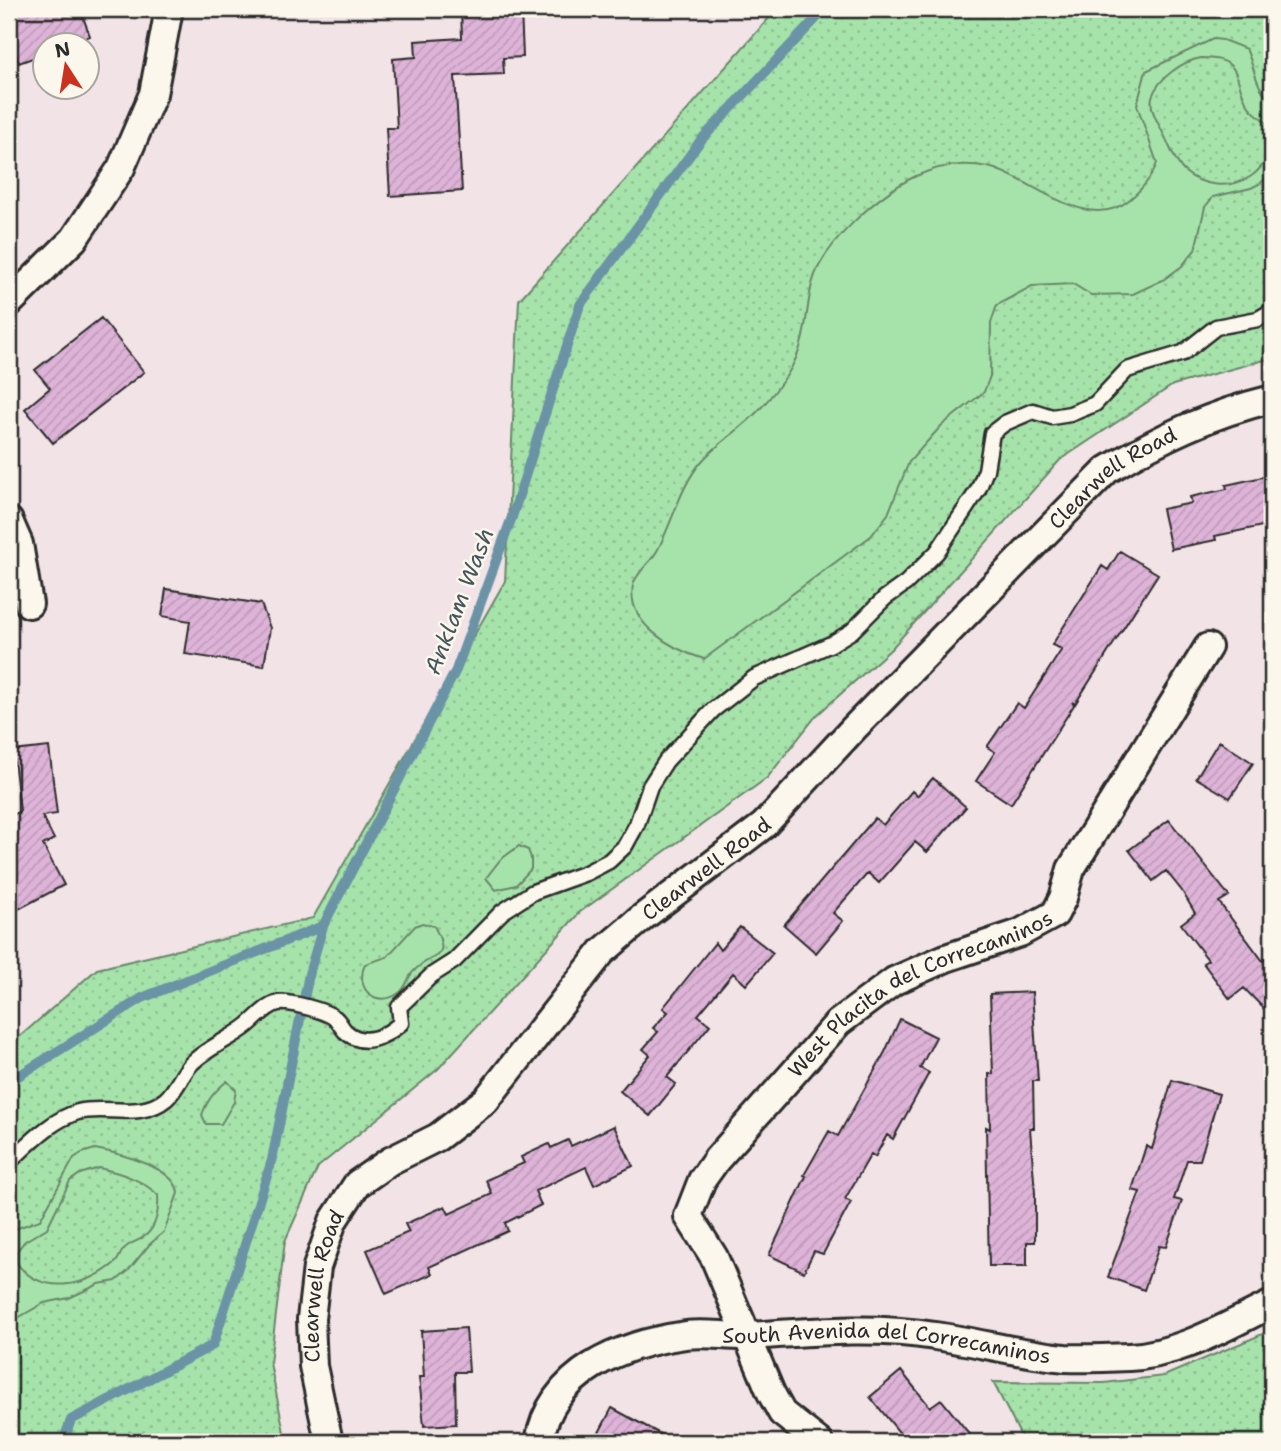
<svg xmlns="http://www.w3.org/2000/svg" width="1281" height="1451" viewBox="0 0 1281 1451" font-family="'Shantell Sans',sans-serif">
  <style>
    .grass { fill: url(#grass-dots); stroke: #68876a; stroke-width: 2 }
    .green { fill: #a6e3aa; stroke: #68876a; stroke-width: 2; fill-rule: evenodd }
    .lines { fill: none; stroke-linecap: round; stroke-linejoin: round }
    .stream { stroke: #6b93a6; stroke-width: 10 }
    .building { fill: url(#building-hatch); stroke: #2b2b2b; stroke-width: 2 }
    .lane-casing { stroke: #2b2b2b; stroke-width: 19 }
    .street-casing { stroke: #2b2b2b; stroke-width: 32 }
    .lane { stroke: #fbf7ec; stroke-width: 14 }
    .street { stroke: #fbf7ec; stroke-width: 26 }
    .labels { text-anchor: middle; stroke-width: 5; stroke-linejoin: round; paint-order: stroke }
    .street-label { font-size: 21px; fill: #2b2b2b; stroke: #fbf7ec }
    .water-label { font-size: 23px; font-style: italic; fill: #46565e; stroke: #fbf7ec }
  </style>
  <defs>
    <pattern id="grass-dots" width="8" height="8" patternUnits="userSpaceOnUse" patternTransform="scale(1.75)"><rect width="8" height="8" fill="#a6e3aa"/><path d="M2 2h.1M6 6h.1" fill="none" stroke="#8fc392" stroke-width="1.8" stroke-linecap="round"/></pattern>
    <pattern id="building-hatch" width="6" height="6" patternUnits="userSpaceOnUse" patternTransform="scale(1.75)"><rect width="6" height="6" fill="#deb3d8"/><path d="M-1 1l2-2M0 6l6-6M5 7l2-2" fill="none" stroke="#bf9aba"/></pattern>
  </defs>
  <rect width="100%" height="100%" fill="#f2e3e6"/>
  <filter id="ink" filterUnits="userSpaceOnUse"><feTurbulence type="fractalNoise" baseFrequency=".0143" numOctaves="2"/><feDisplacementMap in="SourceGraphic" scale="14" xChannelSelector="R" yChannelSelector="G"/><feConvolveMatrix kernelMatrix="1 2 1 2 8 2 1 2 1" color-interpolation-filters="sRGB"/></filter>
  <g filter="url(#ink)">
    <path class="grass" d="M 777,9 L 1272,9 L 1272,358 L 1173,385 L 1060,460 L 891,649 L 816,716 L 767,778 L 580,912 L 438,1069 L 318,1167 L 285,1241 L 270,1363 L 286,1442 L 9,1442 L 9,1046 L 97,969 L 313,918 L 505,581 L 519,300 Z
      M 1272,1330 L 1272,1442 L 1024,1442 L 993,1382 L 1104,1383 L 1164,1376 Z"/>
    <path class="green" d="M 1213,39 L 1223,40 L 1246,49 C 1255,67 1255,89 1272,101 L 1272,172 L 1261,183 L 1251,188 L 1213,197 L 1205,207 L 1195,250 L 1182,266 L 1163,280 L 1133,294 L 1091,295 L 1073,284 L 1032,286 L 997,305 L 991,323 L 990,376 L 984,392 L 941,426 L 909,462 L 888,514 L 871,536 L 704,659 C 674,650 626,625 633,585 C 636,573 651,562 657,551 C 673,522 680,486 702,461 C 717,444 737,432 753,416 C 766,404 777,389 787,375 C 808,342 804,319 812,284 C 822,244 880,193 916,176 C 938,166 964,162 988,167 C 1031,177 1087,235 1129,200 C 1142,189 1151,179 1157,163 L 1137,105 L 1146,71 ZM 1201,58 C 1244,58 1232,77 1248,105 C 1252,112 1262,118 1268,124 L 1272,153 C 1266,160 1259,172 1250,177 C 1230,189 1202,187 1184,171 C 1175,163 1169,144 1163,133 C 1158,122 1149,109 1152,97 C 1158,78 1183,61 1201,58 Z
      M 519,846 L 528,850 L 531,858 L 531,869 L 516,885 L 496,890 L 486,878 L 500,860 Z
      M 422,923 L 434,926 C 453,961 432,952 414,971 C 407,977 407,988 399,993 C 376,1009 354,989 365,964 L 387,957 L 415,926 Z
      M 227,1081 L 236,1090 L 234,1102 L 221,1124 L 206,1124 L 202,1115 C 207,1100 215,1091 227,1081 Z
      M 95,1149 C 117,1153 176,1167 178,1193 L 164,1232 L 149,1245 L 128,1271 L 116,1281 L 99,1284 L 69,1298 L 44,1303 L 9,1323 L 9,1231 L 40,1220 L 74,1158 L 82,1153 ZM 99,1168 C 121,1173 141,1179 158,1195 C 159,1211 157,1229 142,1238 C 136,1242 129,1243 124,1249 C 120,1253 119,1259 116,1262 C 87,1288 40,1296 16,1262 L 17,1251 L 25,1241 L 47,1228 L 70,1181 L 80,1174 Z"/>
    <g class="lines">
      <path class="stream" d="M 9,1082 L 142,998 L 323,926 L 456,670 L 512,517 L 580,305 L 701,140 L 825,9
        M 63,1442 L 71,1420 L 213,1345 L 272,1160 L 309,974 L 323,926"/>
    </g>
    <path class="building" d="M 9,9 L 80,9 L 90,36 L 65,46 L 46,46 L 46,53 L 19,63 L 9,36 Z
      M 461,9 L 521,9 L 523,57 L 503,58 L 504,74 L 455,76 L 462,191 L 390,196 L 386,128 L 397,128 L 393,59 L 416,57 L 415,41 L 462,38 Z
      M 101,318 L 144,372 L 53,443 L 25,409 L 50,388 L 35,370 Z
      M 1272,475 L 1272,524 L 1215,536 L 1216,540 L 1171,549 L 1162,509 L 1192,503 L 1190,497 L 1227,489 L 1226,485 Z
      M 1120,551 L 1158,574 L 1075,704 L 1072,702 L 1074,705 L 1011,804 L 976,781 L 995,752 L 987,747 L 1017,703 L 1024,708 L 1062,649 L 1052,645 L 1102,566 L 1108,570 Z
      M 166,589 L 261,604 L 270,628 L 264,666 L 185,654 L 190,621 L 162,616 Z
      M 1219,741 L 1253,763 L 1230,798 L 1196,778 Z
      M 49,747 L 57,814 L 42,816 L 54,839 L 43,845 L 64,885 L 9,914 L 9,817 L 20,811 L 13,751 Z
      M 933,778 L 966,807 L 927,852 L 915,842 L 879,883 L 868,873 L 833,913 L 843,921 L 816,953 L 784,925 L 875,818 L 883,825 L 912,791 L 917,796 Z
      M 1169,820 L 1229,896 L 1219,902 L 1263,961 L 1272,954 L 1272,1017 L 1244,988 L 1230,999 L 1203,963 L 1208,960 L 1181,924 L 1195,913 L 1182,891 L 1166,871 L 1153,881 L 1129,850 Z
      M 740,927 L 773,953 L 746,985 L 733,973 L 698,1015 L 710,1025 L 667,1077 L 676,1084 L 650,1116 L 620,1091 L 650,1055 L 643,1049 L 658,1032 L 653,1028 L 668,1012 L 663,1008 L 715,943 L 720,950 Z
      M 1032,992 L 1038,1081 L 1033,1081 L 1034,1128 L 1030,1128 L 1035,1193 L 1035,1242 L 1027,1242 L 1027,1266 L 989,1266 L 986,1127 L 990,1129 L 989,1074 L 993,1074 L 990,994 Z
      M 900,1019 L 936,1037 L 920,1068 L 929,1073 L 893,1139 L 887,1135 L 875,1157 L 871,1154 L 845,1199 L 851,1202 L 823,1254 L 814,1251 L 804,1272 L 769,1255 L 806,1176 L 804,1175 L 829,1131 L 838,1136 L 885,1052 Z
      M 1172,1080 L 1219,1094 L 1200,1160 L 1187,1160 L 1174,1199 L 1182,1201 L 1166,1247 L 1159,1246 L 1144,1290 L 1108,1277 L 1140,1192 L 1132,1190 L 1146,1146 L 1152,1149 Z
      M 614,1126 L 633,1166 L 594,1185 L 586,1167 L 535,1191 L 541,1205 L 505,1223 L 508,1231 L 429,1267 L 432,1274 L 386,1294 L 367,1250 L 409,1232 L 405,1224 L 445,1206 L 449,1214 L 492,1194 L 486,1180 L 524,1163 L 521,1157 L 549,1144 L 551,1148 L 568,1140 L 571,1146 Z
      M 466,1328 L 469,1372 L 455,1372 L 456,1424 L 424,1426 L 419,1377 L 424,1377 L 421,1331 Z
      M 901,1371 L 930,1407 L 941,1399 L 976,1442 L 907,1442 L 870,1397 Z
      M 612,1408 L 675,1442 L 594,1442 Z"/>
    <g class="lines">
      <g class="lane-casing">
        <path id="lane" d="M 9,1162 C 29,1144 51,1120 78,1112 C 106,1105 141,1120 166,1099 C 176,1090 182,1074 191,1064 C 206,1048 231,1039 248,1025 C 258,1017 266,1006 278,1003 C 289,1001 326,1011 335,1018 C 339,1021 341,1027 345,1031 C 363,1048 385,1037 401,1023 L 399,1007 L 432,975 L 454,961 L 502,912 L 533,892 L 586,873 L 609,861 L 625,846 L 637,824 L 650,786 L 666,761 L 713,710 L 754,678 L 831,644 L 852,631 L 885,598 L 906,583 L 937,552 L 978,490 L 986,470 L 992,433 L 1005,423 L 1033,411 L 1052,417 L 1070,414 L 1095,404 L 1127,370 L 1183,353 L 1216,327 L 1258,319 L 1272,311"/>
      </g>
      <g class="street-casing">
        <g id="street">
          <path d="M 9,303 L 74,239 L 121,168 L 153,94 L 169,9"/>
          <path d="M 9,521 L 19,544 L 29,604"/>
          <path id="s1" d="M 329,1442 L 313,1366 L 311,1319 L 317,1267 L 333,1221 L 357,1184 L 390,1161 L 438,1137 L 486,1100 L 602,952 L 643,917 L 764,825 L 854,728 L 1107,470 C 1161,437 1211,414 1272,399"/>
          <path id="s2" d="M 539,1442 C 551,1371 622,1344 686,1335 C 706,1332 728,1337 749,1336 C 810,1332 874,1326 935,1336 C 978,1342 1021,1354 1065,1358 C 1086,1359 1108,1358 1129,1357 C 1179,1355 1228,1325 1272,1304"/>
          <path id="s3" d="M 819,1442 L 782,1413 L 771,1393 L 714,1257 L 688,1216 L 702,1180 L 717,1159 L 838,1023 L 894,981 L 946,958 L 1020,933 L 1055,914 L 1063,898 L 1071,869 L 1208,647"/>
        </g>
      </g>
      <use href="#lane" class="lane"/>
      <use href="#street" class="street"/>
    </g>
  </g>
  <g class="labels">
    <g class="street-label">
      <text dy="7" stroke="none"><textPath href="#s1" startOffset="1312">Clearwell Road</textPath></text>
      <text dy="7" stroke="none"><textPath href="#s1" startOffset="746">Clearwell Road</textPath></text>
      <text dy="7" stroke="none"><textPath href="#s3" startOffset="598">West Placita del Correcaminos</textPath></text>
      <text dy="7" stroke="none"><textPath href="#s1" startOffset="159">Clearwell Road</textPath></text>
      <text dy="7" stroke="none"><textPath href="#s2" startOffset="397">South Avenida del Correcaminos</textPath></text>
    </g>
    <g class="water-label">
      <text transform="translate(459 601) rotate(-69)" y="8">Anklam Wash</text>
    </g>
  </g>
  <rect width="1281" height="1451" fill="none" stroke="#fbf7ec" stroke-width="35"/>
  <rect x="18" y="18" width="1246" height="1416" fill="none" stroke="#2b2b2b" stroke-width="2.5" filter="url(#ink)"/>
  <g transform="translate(66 66) rotate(348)"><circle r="33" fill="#fbf7ec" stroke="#a8a59f" stroke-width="2"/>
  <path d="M0-5L12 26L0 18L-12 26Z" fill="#c8321e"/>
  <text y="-10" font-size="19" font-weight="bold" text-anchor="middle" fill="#2b2b2b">N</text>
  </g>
</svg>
